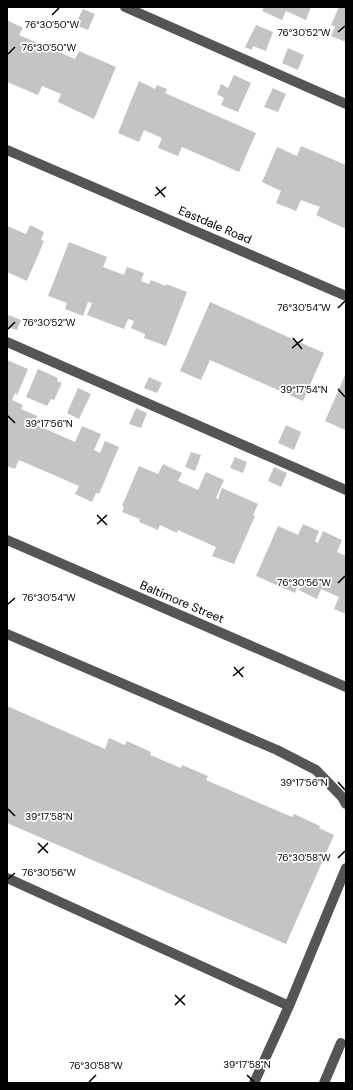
<svg xmlns="http://www.w3.org/2000/svg" width="353" height="1090" viewBox="0 0 353 1090" font-family="'DM Sans',sans-serif">
  <style>
    .building { fill: #c4c4c4 }
    .lines { fill: none; stroke-linecap: round; stroke-linejoin: round }
    .minor { stroke: #555; stroke-width: 10 }
    .ticks { fill: none; stroke: #000; stroke-width: 1.5 }
    .labels { text-anchor: middle; stroke-width: 3.5; stroke-linejoin: round; paint-order: stroke }
    .street-label { font-size: 12px; fill: #000; stroke: #fff }
    .ticks-label { font-size: 10px; text-anchor: middle; fill: #000; stroke: #fff; stroke-width: 3.5; stroke-linejoin: round; paint-order: stroke }
  </style>
  <rect width="100%" height="100%" fill="#fff"/>
  <path class="building" d="M 264,7 L 311,7 L 306,20 L 286,11 L 282,20 L 262,11 Z
    M 339,7 L 346,7 L 346,42 L 331,36 L 335,27 L 331,25 Z
    M 83,9 L 95,14 L 88,30 L 75,25 Z
    M 7,20 L 23,28 L 19,35 L 75,59 L 79,51 L 116,67 L 94,119 L 58,102 L 61,94 L 42,86 L 38,95 L 7,82 Z
    M 256,25 L 273,32 L 266,51 L 253,46 L 252,50 L 245,47 Z
    M 288,48 L 304,55 L 298,70 L 282,63 Z
    M 234,75 L 251,83 L 238,112 L 221,105 L 224,98 L 217,94 L 221,84 L 228,88 Z
    M 139,81 L 155,89 L 157,85 L 167,89 L 165,93 L 256,133 L 239,172 L 182,147 L 178,156 L 158,148 L 162,138 L 144,130 L 139,142 L 118,133 Z
    M 273,88 L 286,94 L 278,112 L 264,107 Z
    M 301,146 L 346,165 L 346,229 L 316,215 L 320,207 L 301,200 L 296,211 L 276,203 L 281,191 L 262,182 L 277,147 L 297,156 Z
    M 30,225 L 44,232 L 41,240 L 44,241 L 27,281 L 7,272 L 7,226 L 26,234 Z
    M 69,242 L 107,257 L 103,267 L 124,275 L 127,267 L 144,273 L 141,281 L 149,284 L 151,280 L 166,286 L 166,284 L 187,292 L 166,346 L 144,338 L 145,334 L 131,328 L 134,321 L 128,319 L 124,329 L 87,315 L 92,303 L 88,302 L 83,316 L 65,309 L 67,303 L 48,296 Z
    M 210,302 L 324,353 L 303,401 L 210,360 L 201,380 L 180,371 Z
    M 9,315 L 21,320 L 17,330 L 7,327 L 7,319 Z
    M 7,360 L 28,369 L 17,395 L 15,393 L 12,400 L 23,405 L 21,409 L 37,416 L 34,424 L 75,442 L 82,426 L 101,434 L 94,450 L 100,453 L 105,441 L 119,447 L 99,494 L 96,493 L 92,502 L 75,494 L 79,486 L 19,460 L 15,469 L 7,466 Z
    M 38,369 L 58,378 L 57,381 L 62,383 L 54,400 L 51,399 L 47,406 L 26,397 Z
    M 346,373 L 346,428 L 345,430 L 325,421 Z
    M 149,377 L 162,383 L 157,393 L 144,388 Z
    M 78,388 L 91,394 L 79,419 L 67,413 Z
    M 136,408 L 147,413 L 141,428 L 129,424 Z
    M 286,425 L 301,432 L 294,450 L 278,443 Z
    M 191,452 L 201,455 L 195,471 L 185,467 Z
    M 235,457 L 247,462 L 243,473 L 230,468 Z
    M 163,464 L 182,473 L 178,481 L 198,490 L 206,472 L 224,480 L 216,498 L 218,499 L 222,488 L 258,504 L 253,515 L 255,516 L 234,564 L 212,556 L 216,547 L 178,530 L 177,533 L 160,525 L 158,530 L 139,522 L 140,519 L 122,512 L 124,507 L 122,506 L 139,466 L 158,474 Z
    M 274,467 L 287,473 L 281,487 L 268,481 Z
    M 303,524 L 319,531 L 315,541 L 318,543 L 323,531 L 342,540 L 337,552 L 346,556 L 346,614 L 334,609 L 339,597 L 321,589 L 317,599 L 299,590 L 302,583 L 299,582 L 295,593 L 256,576 L 278,526 L 298,535 Z
    M 7,706 L 105,749 L 109,738 L 125,745 L 127,741 L 151,752 L 150,755 L 181,768 L 182,765 L 208,776 L 206,780 L 292,817 L 294,814 L 320,826 L 319,828 L 334,835 L 286,944 L 7,823 Z"/>
  <g class="lines">
    <path class="minor" d="M 125,7 L 346,104
      M 7,150 L 346,296
      M 7,342 L 346,490
      M 7,540 L 346,687
      M 7,634 L 277,750 L 316,770 L 342,797 L 346,804
      M 7,878 L 289,1006
      M 254,1083 L 289,1006 L 346,868
      M 324,1083 L 341,1043"/>
  </g>
  <path class="ticks" d="M 52,15 L 59,8M 338,32 L 345,26M 8,54 L 15,47M 156,187 L 165,197M 155,196 L 166,187M 338,308 L 345,301M 8,329 L 15,322M 293,338 L 302,349M 292,348 L 303,339M 338,389 L 345,397M 8,416 L 15,423M 97,515 L 107,525M 97,524 L 107,515M 338,583 L 345,576M 8,604 L 15,598M 234,667 L 243,677M 233,676 L 244,667M 338,782 L 345,790M 8,809 L 15,816M 38,843 L 48,853M 38,853 L 48,843M 338,858 L 345,851M 8,879 L 15,873M 175,995 L 185,1005M 175,1005 L 185,995M 247,1075 L 254,1082M 89,1082 L 96,1075"/>
  <g class="labels">
    <g class="street-label">
      <text transform="translate(215 225) rotate(23)" y="4">Eastdale Road</text>
      <text transform="translate(182 602) rotate(23)" y="4">Baltimore Street</text>
    </g>
  </g>
  <g class="ticks-label">
    <text x="52" y="28">76°30'50"W</text>
    <text x="304" y="36">76°30'52"W</text>
    <text x="49" y="51">76°30'50"W</text>
    <text x="304" y="311">76°30'54"W</text>
    <text x="49" y="326">76°30'52"W</text>
    <text x="304" y="393">39°17'54"N</text>
    <text x="49" y="427">39°17'56"N</text>
    <text x="304" y="586">76°30'56"W</text>
    <text x="49" y="601">76°30'54"W</text>
    <text x="304" y="786">39°17'56"N</text>
    <text x="49" y="820">39°17'58"N</text>
    <text x="304" y="861">76°30'58"W</text>
    <text x="49" y="876">76°30'56"W</text>
    <text x="247" y="1068">39°17'58"N</text>
    <text x="96" y="1069">76°30'58"W</text>
  </g>
  <rect width="353" height="1090" fill="none" stroke="#000000" stroke-width="16"/>
</svg>
